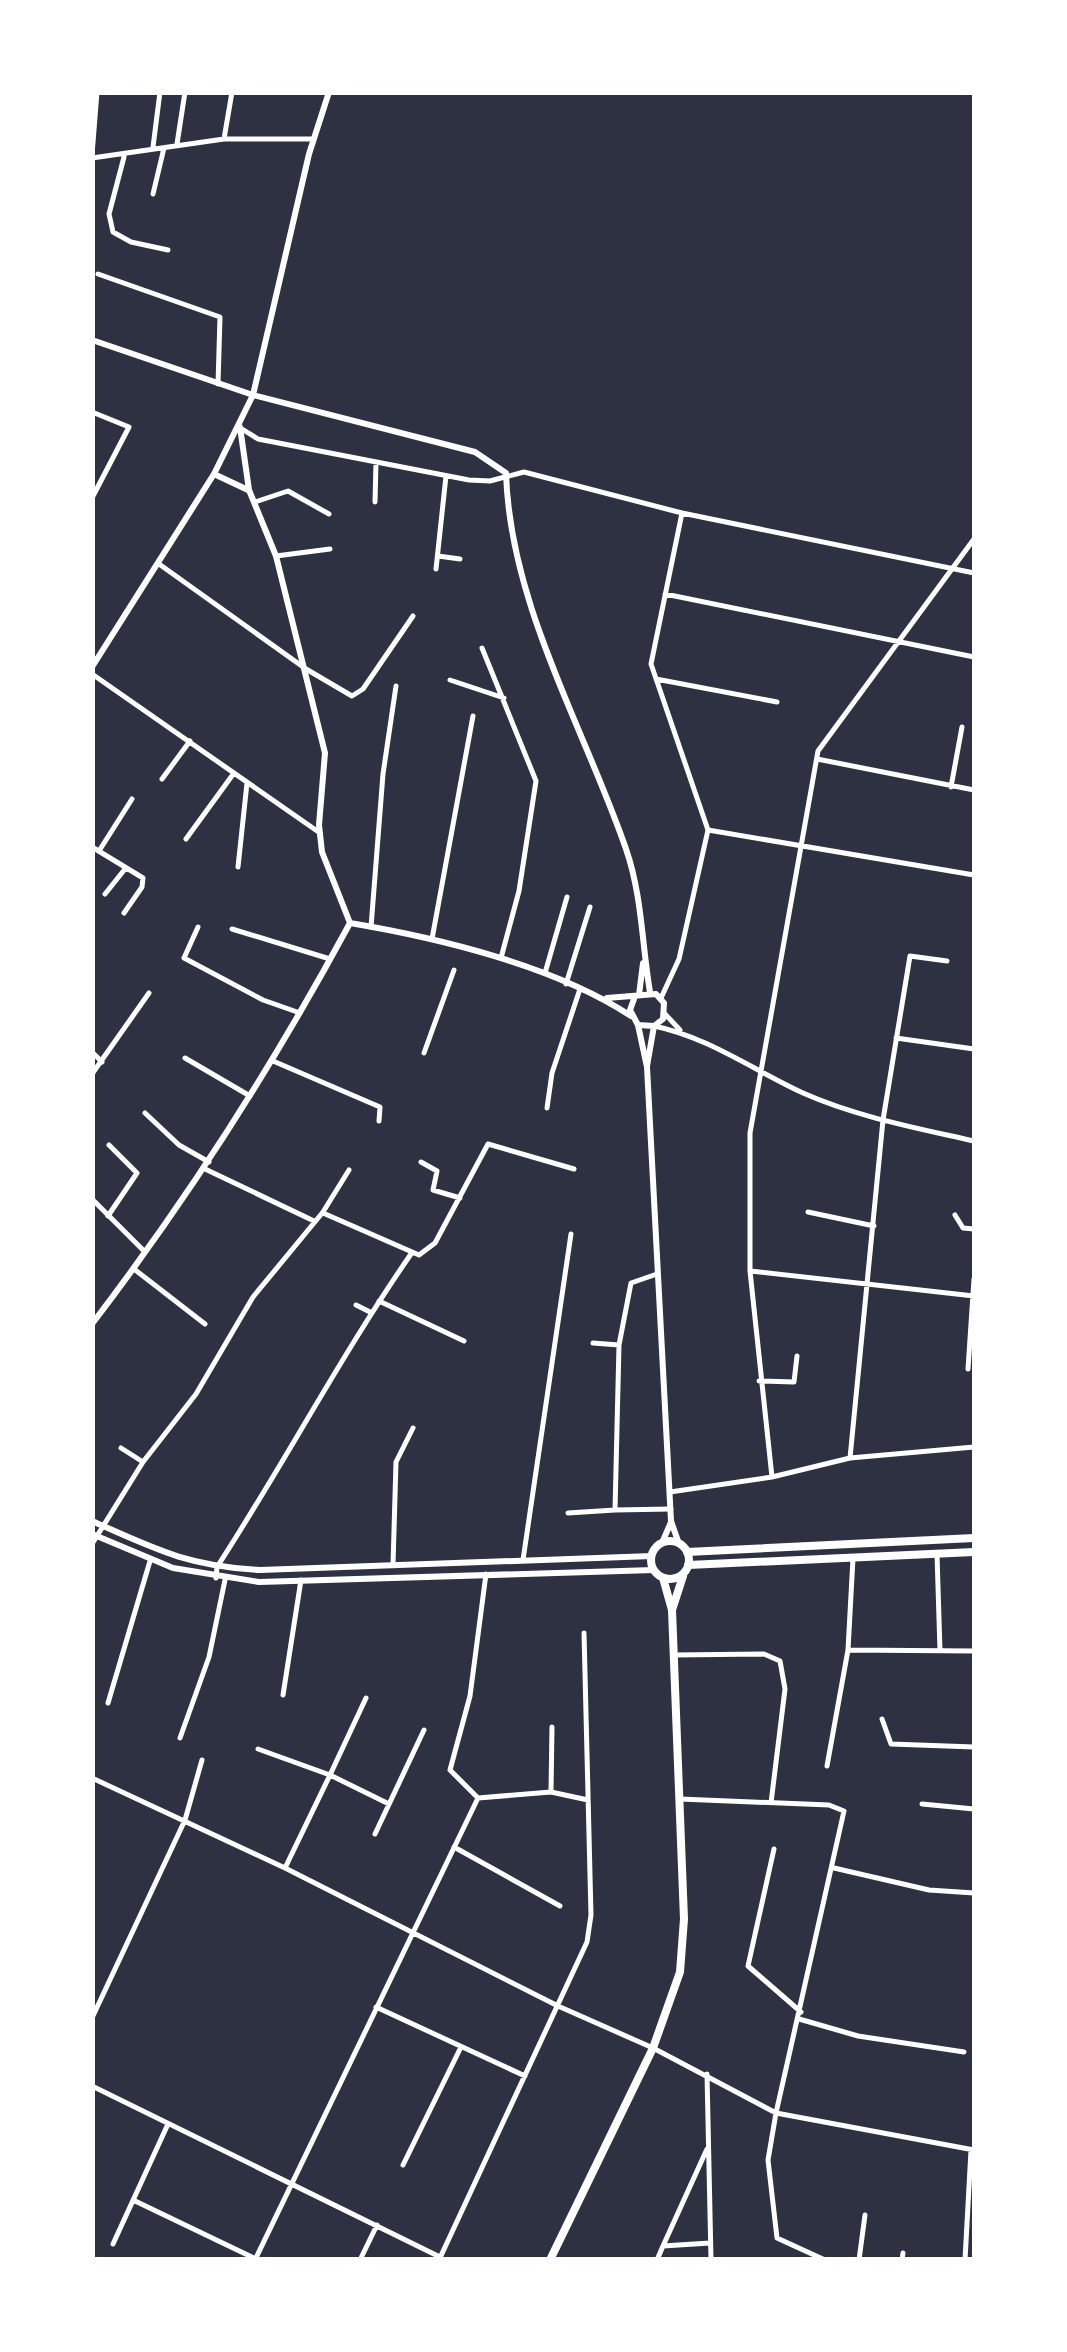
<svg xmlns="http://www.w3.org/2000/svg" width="1067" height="2352" viewBox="0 0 1067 2352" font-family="'DM Sans',sans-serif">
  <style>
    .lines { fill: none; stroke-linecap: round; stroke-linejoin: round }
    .minor { stroke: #fff; stroke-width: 5 }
    .tertiary { stroke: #fff; stroke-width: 6 }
    .secondary { stroke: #fff; stroke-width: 8 }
  </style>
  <rect width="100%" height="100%" fill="#2d3142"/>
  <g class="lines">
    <path class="minor" d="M 224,139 L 232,92
      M 177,144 L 185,92
      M 153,147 L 160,92
      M 92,155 L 97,92
      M 124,157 L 109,214 L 113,232 L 131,242 L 168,250
      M 92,158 L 224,139 L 313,139
      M 153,194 L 164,148
      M 98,274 L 220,317 L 218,384
      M 92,412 L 129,427 L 92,498
      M 242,429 L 258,439 L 469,480 L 490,481 L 524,472 L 682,513 L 974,573
      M 255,502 L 288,491 L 329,514
      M 375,502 L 376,462
      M 276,556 L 330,549
      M 438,556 L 460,559
      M 159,564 L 306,669 L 352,696 L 363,689 L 413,616
      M 436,569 L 446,476
      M 665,594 L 974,657
      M 482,648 L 536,781 L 519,891 L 501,958
      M 92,674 L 320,833
      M 656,679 L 777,702
      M 450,680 L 504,698
      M 817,759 L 974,790
      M 162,779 L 190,741
      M 951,787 L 962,727
      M 708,830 L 974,875
      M 186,839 L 234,773
      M 92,847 L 143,878 L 142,887 L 124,913
      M 99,851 L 132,799
      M 238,867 L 247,783
      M 105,894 L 125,869
      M 198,927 L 184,958 L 263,1000 L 300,1013
      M 371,927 L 383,774 L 396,686
      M 232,929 L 330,959
      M 432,939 L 473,716
      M 545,973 L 567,897
      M 566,984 L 590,907
      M 661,998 L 679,959 L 708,830 L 651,664 L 682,513
      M 665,1014 L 680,1030
      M 654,1026 C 708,1037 753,1070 803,1093 C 857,1117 917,1128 974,1141
      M 896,1038 L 974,1049
      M 92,1052 L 102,1062
      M 424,1053 L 454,970
      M 185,1058 L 250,1096
      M 273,1061 L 380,1107 L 379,1121
      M 92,1074 L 149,993
      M 547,1108 L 552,1073 L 580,989
      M 145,1113 L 179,1145 L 209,1162
      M 421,1162 L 437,1171 L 433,1190 L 460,1198
      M 205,1169 L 314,1221
      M 92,1199 L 144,1251
      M 808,1212 L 874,1226
      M 323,1213 L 419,1255 L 435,1243 L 488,1144 L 574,1169
      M 955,1215 L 963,1228 L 974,1229
      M 108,1216 L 137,1173 L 109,1145
      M 134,1269 L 205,1324
      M 750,1271 L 974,1296
      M 379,1301 L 464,1341
      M 356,1305 L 370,1312
      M 593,1343 L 619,1345
      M 968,1369 L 974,1279
      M 759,1381 L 794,1382 L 797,1356
      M 121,1448 L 143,1462
      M 850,1458 L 883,1120 L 910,956 L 947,961
      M 772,1477 L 750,1271 L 750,1133 L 818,751 L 974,539
      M 670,1492 L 772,1477 L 850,1458 L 974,1447
      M 615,1510 L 671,1509
      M 568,1513 L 615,1510 L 619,1345 L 631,1283 L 657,1274
      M 92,1544 L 143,1462 L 196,1394 L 253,1297 L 323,1212 L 349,1170
      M 937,1554 L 940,1651
      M 523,1560 L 571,1234
      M 393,1565 L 396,1462 L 413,1428
      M 216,1578 L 217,1567 C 284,1464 341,1355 411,1254
      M 848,1650 L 974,1651
      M 673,1655 L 764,1654 L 780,1661 L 785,1689 L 771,1803
      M 283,1695 L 301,1580
      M 366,1698 L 330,1775 L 389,1804
      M 108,1703 L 150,1561
      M 882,1719 L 891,1744 L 974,1747
      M 180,1738 L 209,1657 L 225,1580
      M 258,1749 L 330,1775 L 285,1868
      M 827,1766 L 848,1650 L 853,1558
      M 92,1778 L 285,1868 L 558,2006 L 653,2048 L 776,2113 L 974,2150
      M 551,1792 L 552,1727
      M 478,1798 L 450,1770 L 470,1696 L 486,1574
      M 680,1799 L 829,1805 L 844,1811 L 776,2113 L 768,2160 L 777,2238 L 825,2260
      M 922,1804 L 974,1809
      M 375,1834 L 424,1730
      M 454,1847 L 560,1906
      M 774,1849 L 748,1966 L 801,2012
      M 834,1868 L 929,1890 L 974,1893
      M 376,2007 L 525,2076
      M 92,2018 L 185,1820 L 202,1760
      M 799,2019 L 858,2036 L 964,2052
      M 707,2074 L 711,2260
      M 92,2086 L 440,2257
      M 403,2165 L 461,2047
      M 133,2200 L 256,2259
      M 113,2244 L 168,2124
      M 663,2246 L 707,2149
      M 255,2260 L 478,1798 L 551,1792 L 588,1800
      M 360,2260 L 377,2225
      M 439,2260 L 587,1942 L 591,1915 L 584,1633
      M 657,2260 L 663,2246 L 710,2243
      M 859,2260 L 865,2215
      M 902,2260 L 903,2253
      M 965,2260 L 971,2150"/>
    <path class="tertiary" d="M 92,340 L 253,395 L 475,452 L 506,473 C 510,605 584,727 626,849 C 642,895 642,945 650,992
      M 214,474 L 248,490
      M 92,667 L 214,474 L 253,395 L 309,154 L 329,92
      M 350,923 C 439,938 555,966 631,1016
      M 639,995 L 643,963
      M 607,998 L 656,994 L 664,1003 L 663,1019 L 654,1026 L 638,1025 L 630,1010 L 634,999
      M 638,1025 L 647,1067 L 671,1521 L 679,1544
      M 647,1066 L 654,1026
      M 92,1324 C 189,1197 274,1064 350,923 L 322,852 L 319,825 L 325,753 L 276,556 L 249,490 L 240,427
      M 92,1521 C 157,1550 188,1566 260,1570 L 652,1556
      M 92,1534 L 173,1568 L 259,1582 L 654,1570
      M 662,1543 L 671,1522"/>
    <path class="secondary" d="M651 1560a19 19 0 1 1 38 0a19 19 0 1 1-38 0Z
      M 687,1552 L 974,1538
      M 688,1565 L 974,1552
      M 672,1610 L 683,1576
      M 550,2260 L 653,2048 L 680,1972 L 684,1919 L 672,1610 L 663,1578"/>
  </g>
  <rect width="1067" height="2352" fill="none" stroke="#ffffff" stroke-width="190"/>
</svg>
